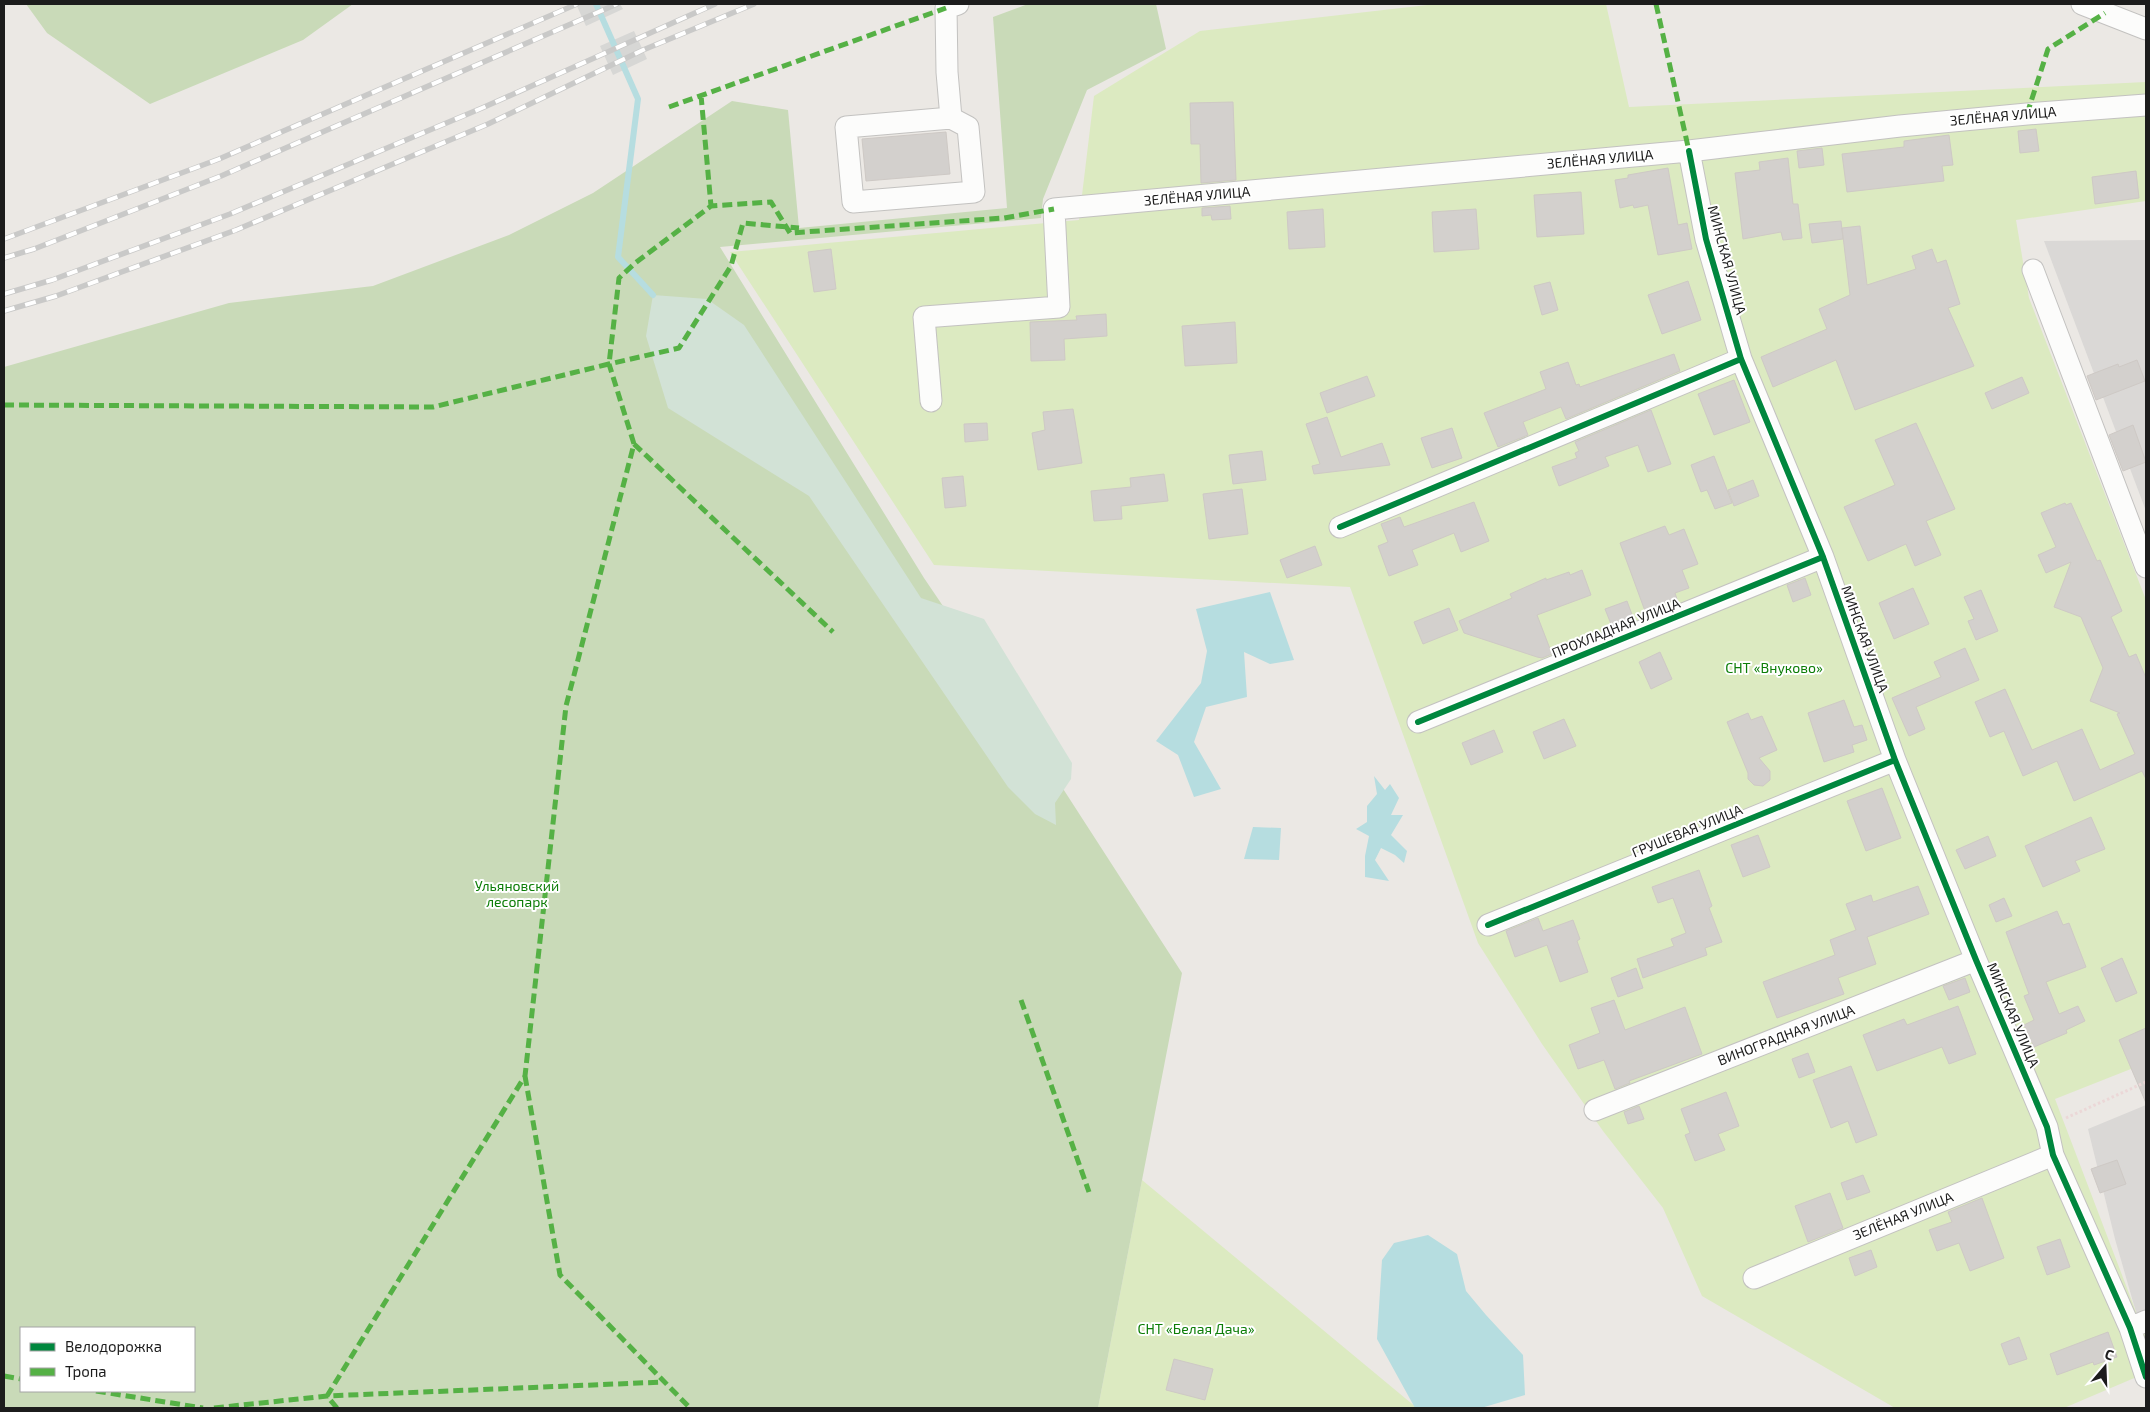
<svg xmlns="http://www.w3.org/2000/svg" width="2150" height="1412" viewBox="0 0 2150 1412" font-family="'Exo 2',sans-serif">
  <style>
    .residential { fill: #dad8d6 }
    .grass { fill: #dceac1 }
    .forest { fill: #c9dab8; fill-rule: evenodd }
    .wetland { fill: #d2e2d6 }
    .water { fill: #b6dde0 }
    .pier { fill: #d7d7d5 }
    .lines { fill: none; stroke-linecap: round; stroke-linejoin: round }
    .stream { stroke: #b6dde0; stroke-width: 6 }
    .building { fill: #d3d0cd; stroke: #cec9c5 }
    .minor-casing { stroke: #c3c2c0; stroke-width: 23 }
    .path { stroke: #ebd7d7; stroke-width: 3; stroke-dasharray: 2.5 2.5; stroke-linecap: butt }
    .minor { stroke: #fcfcfb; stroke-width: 21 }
    .rail-casing { stroke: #c9c9c8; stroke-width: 5.5 }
    .rail { stroke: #fff; stroke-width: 4; stroke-dasharray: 11; stroke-linecap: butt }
    .quiet { stroke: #55b145; stroke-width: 5; stroke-dasharray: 10 5; stroke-linecap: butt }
    .cycleway-casing { stroke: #fff; stroke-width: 9 }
    .cycleway { stroke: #00873e; stroke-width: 6 }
    .labels { text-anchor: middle; stroke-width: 4; stroke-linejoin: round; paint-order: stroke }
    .street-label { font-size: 14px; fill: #1c1c1c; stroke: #fff }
    .park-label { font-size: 14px; fill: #0c7d07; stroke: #fff }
  </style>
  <rect width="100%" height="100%" fill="#ebe8e4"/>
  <path class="residential" d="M 2146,240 L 2146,511 L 2044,241 Z
    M 2146,1105 L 2146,1347 L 2115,1239 L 2088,1129 Z"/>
  <path class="grass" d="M 1436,4 L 1606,4 L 1629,107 L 2146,82 L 2146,201 L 2016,220 L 2029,298 L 2146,600 L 2146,1063 L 2055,1099 L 2146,1338 L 2146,1373 L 2064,1408 L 1895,1408 L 1702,1296 L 1663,1208 L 1603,1131 L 1542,1044 L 1478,943 L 1350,587 L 934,565 L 730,252 L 1079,220 L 1094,96 L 1200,31 Z
    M 1142,1180 L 1417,1408 L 1098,1408 Z"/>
  <path class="forest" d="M 26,4 L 353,4 L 303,40 L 150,104 L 47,33 Z
    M 1028,4 L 1156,4 L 1166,49 L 1087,90 L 1043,199 L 1041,218 L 720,247 L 924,578 L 987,671 L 1182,973 L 1098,1408 L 4,1408 L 4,367 L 229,303 L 373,286 L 509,235 L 593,193 L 732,101 L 788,110 L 799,228 L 1007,208 L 993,17 ZM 21,1328 L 194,1328 L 194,1391 L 21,1391 Z"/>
  <path class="wetland" d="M 653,295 L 707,299 L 744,325 L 921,598 L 984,619 L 1072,763 L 1071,779 L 1055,803 L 1056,825 L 1035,814 L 1008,787 L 809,496 L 668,408 L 646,336 Z"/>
  <path class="water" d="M 1270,592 L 1294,660 L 1270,664 L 1244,652 L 1247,697 L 1206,707 L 1194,742 L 1221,789 L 1194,797 L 1178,755 L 1156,741 L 1201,683 L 1207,651 L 1196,609 Z
    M 1374,776 L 1385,790 L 1390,784 L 1399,798 L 1391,815 L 1403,815 L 1391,835 L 1407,851 L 1404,863 L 1395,855 L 1381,848 L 1375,860 L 1389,881 L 1365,877 L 1365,856 L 1369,836 L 1356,829 L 1367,822 L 1367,806 L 1377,794 Z
    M 1253,827 L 1281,828 L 1279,860 L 1244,859 Z
    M 1428,1235 L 1457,1254 L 1466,1291 L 1486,1315 L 1523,1355 L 1525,1395 L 1481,1408 L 1415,1408 L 1377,1339 L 1382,1260 L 1394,1243 Z"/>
  <path class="pier" d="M 576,4 L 620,4 L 623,9 L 586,26 Z
    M 634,31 L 647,59 L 613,75 L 600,46 Z"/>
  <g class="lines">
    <path class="stream" d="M 596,4 L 638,99 L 618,257 L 653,295"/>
  </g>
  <path class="building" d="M 1233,102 L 1236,180 L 1201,183 L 1200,144 L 1191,144 L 1190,103 Z
    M 2036,129 L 2039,151 L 2020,153 L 2018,131 Z
    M 946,132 L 950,174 L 866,181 L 862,139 Z
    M 1949,135 L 1953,165 L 1942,166 L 1944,181 L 1847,192 L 1842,154 L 1904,147 L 1904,141 Z
    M 1822,148 L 1824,165 L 1799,168 L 1797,151 Z
    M 1788,158 L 1793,204 L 1798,204 L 1802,238 L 1783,240 L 1781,232 L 1743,239 L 1735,173 L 1760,170 L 1759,162 Z
    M 1668,168 L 1678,225 L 1687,223 L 1692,249 L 1658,255 L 1648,205 L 1634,208 L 1633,205 L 1620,208 L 1615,180 L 1628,178 L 1628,175 Z
    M 2136,171 L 2139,198 L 2095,204 L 2092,177 Z
    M 1581,192 L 1584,234 L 1537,237 L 1534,195 Z
    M 1230,206 L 1231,219 L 1212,220 L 1211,215 L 1202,216 L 1202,208 Z
    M 1323,209 L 1325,247 L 1289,249 L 1287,212 Z
    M 1476,209 L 1479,249 L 1434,252 L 1432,212 Z
    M 1841,221 L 1843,239 L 1812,243 L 1809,224 Z
    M 1860,226 L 1867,285 L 1916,269 L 1912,256 L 1932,249 L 1937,263 L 1946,260 L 1960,304 L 1948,308 L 1974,366 L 1855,410 L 1836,360 L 1773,387 L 1761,357 L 1827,329 L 1819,309 L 1850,295 L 1842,228 Z
    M 831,249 L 836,289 L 814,292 L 808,252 Z
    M 1688,281 L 1701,320 L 1662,334 L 1648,295 Z
    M 1550,282 L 1558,310 L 1542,315 L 1534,286 Z
    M 1106,314 L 1107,336 L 1064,339 L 1065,360 L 1031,361 L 1030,322 L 1077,320 L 1076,316 Z
    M 1235,322 L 1237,363 L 1185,366 L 1182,326 Z
    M 1674,354 L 1680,371 L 1566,419 L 1561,407 L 1523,422 L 1528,435 L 1498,447 L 1484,413 L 1546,389 L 1540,372 L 1568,362 L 1576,385 L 1579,384 L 1580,387 Z
    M 2137,360 L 2145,381 L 2096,400 L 2087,376 L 2118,364 L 2119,367 Z
    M 1367,376 L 1375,396 L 1327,413 L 1320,393 Z
    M 2022,377 L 2029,393 L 1992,409 L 1985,393 Z
    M 1734,380 L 1750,422 L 1714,435 L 1698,394 Z
    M 1073,409 L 1082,463 L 1038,470 L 1032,433 L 1045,430 L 1043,412 Z
    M 1651,410 L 1671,464 L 1648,472 L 1638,445 L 1605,457 L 1609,466 L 1559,486 L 1552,467 L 1577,458 L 1575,453 L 1579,451 L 1575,442 Z
    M 1327,417 L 1341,457 L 1382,443 L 1390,465 L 1314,474 L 1312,466 L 1320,464 L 1306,424 Z
    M 987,423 L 988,440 L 965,442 L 964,424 Z
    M 1916,423 L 1955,509 L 1926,521 L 1941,555 L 1915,566 L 1906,544 L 1868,561 L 1844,507 L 1895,485 L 1875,440 Z
    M 2133,425 L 2146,462 L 2123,471 L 2109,435 Z
    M 1452,428 L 1462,458 L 1432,468 L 1421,438 Z
    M 1262,451 L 1266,480 L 1233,484 L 1229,455 Z
    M 1714,456 L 1732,503 L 1715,509 L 1707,490 L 1701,492 L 1691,465 Z
    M 1164,474 L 1168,501 L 1121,506 L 1122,519 L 1094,521 L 1091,491 L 1131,487 L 1130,478 Z
    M 963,476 L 966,506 L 945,508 L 942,478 Z
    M 1753,480 L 1759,496 L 1734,506 L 1728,490 Z
    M 1242,489 L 1248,534 L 1209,539 L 1203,494 Z
    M 1474,502 L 1489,541 L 1461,552 L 1454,533 L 1412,550 L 1418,565 L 1389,576 L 1378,546 L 1388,542 L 1381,524 L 1400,517 L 1404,527 Z
    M 2065,503 L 2066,505 L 2071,503 L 2097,561 L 2100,560 L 2122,611 L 2111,617 L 2129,657 L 2136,654 L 2146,678 L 2146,779 L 2142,771 L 2074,801 L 2057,761 L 2023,776 L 2004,731 L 1990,737 L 1975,702 L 2005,689 L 2032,750 L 2082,729 L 2100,770 L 2135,754 L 2117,714 L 2120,713 L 2090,701 L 2103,668 L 2081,617 L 2054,607 L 2071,562 L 2046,573 L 2038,555 L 2056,547 L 2041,513 Z
    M 1665,526 L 1669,535 L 1684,529 L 1698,564 L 1682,570 L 1689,588 L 1675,593 L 1677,599 L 1645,611 L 1620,543 Z
    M 1315,546 L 1322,565 L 1287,578 L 1280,560 Z
    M 1582,570 L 1591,595 L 1537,615 L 1552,654 L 1542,658 L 1537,657 L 1464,633 L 1459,621 L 1512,598 L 1510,594 L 1546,578 L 1546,580 L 1569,572 L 1570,575 Z
    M 1805,578 L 1811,595 L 1793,602 L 1787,585 Z
    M 1913,588 L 1929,624 L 1894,639 L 1879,603 Z
    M 1981,590 L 1998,631 L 1976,640 L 1968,621 L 1974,619 L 1964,597 Z
    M 1627,601 L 1634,620 L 1613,629 L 1605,609 Z
    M 1449,608 L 1458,630 L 1423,644 L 1414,622 Z
    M 1965,648 L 1979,680 L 1916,707 L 1925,729 L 1909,736 L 1892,698 L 1941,677 L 1934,662 Z
    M 1660,652 L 1672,679 L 1651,689 L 1639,662 Z
    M 1844,700 L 1854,727 L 1862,725 L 1867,740 L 1852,745 L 1854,752 L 1824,762 L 1808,713 Z
    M 1748,713 L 1751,720 L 1762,716 L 1777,750 L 1759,758 L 1770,771 L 1770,780 L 1763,786 L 1754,785 L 1748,779 L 1748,773 L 1727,722 Z
    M 1564,719 L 1576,746 L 1544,759 L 1533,732 Z
    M 1494,730 L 1503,752 L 1471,765 L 1462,743 Z
    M 1882,788 L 1901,838 L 1866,851 L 1847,801 Z
    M 2091,817 L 2105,849 L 2075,861 L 2080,871 L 2043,887 L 2025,846 Z
    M 1758,835 L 1770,867 L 1743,877 L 1731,845 Z
    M 1988,836 L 1996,856 L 1965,869 L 1956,850 Z
    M 1699,870 L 1712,906 L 1709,908 L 1722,942 L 1705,948 L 1707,955 L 1643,978 L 1637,959 L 1674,946 L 1671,939 L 1686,933 L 1673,898 L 1658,903 L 1652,887 Z
    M 1918,886 L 1929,914 L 1867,937 L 1876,964 L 1838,978 L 1844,994 L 1777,1018 L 1763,982 L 1835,955 L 1830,940 L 1856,930 L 1846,904 L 1871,895 L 1873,902 Z
    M 2004,898 L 2012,916 L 1996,922 L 1989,905 Z
    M 2057,911 L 2063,925 L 2069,923 L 2086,967 L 2046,982 L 2059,1014 L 2078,1006 L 2085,1021 L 2066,1030 L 2067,1033 L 2034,1047 L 2024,1025 L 2034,1020 L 2024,996 L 2029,994 L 2006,932 Z
    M 1538,918 L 1543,931 L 1573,920 L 1580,939 L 1577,941 L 1588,972 L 1560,982 L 1547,945 L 1515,957 L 1506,931 Z
    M 2122,958 L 2137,993 L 2116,1002 L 2101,968 Z
    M 1636,968 L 1643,988 L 1618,997 L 1611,978 Z
    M 1965,978 L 1970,992 L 1949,1000 L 1943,986 Z
    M 1614,1000 L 1625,1030 L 1685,1007 L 1702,1054 L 1629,1081 L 1630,1083 L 1615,1089 L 1604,1060 L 1578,1069 L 1569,1045 L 1600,1033 L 1591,1008 Z
    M 1958,1006 L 1976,1054 L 1949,1064 L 1942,1047 L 1877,1071 L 1863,1035 L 1904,1019 L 1907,1025 Z
    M 2146,1028 L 2146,1103 L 2119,1040 Z
    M 1808,1053 L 1815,1072 L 1799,1078 L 1792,1059 Z
    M 1851,1066 L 1877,1135 L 1856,1143 L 1848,1121 L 1831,1128 L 1813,1080 Z
    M 1726,1092 L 1739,1126 L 1718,1134 L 1725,1150 L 1695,1161 L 1685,1135 L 1690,1133 L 1681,1109 Z
    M 1639,1106 L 1644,1119 L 1628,1124 L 1624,1112 Z
    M 2117,1160 L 2126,1184 L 2100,1193 L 2091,1169 Z
    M 1863,1175 L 1870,1192 L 1847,1200 L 1841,1183 Z
    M 1830,1193 L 1843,1228 L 1808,1242 L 1795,1206 Z
    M 1982,1198 L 2004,1258 L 1970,1271 L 1959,1243 L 1937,1251 L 1929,1230 L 1952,1222 L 1948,1212 Z
    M 2060,1239 L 2070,1267 L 2047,1275 L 2037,1247 Z
    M 1871,1250 L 1877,1267 L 1855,1276 L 1849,1258 Z
    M 2108,1332 L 2117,1357 L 2094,1365 L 2093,1362 L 2057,1375 L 2050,1354 Z
    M 2019,1337 L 2027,1359 L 2009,1365 L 2001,1344 Z
    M 1174,1359 L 1213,1369 L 1205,1400 L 1166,1390 Z"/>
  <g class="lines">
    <g class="minor-casing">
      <path id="minor" d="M 2082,4 L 2146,29
        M 951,118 L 968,127 L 974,192 L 853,202 L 846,127 Z
        M 951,118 L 947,72 L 946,8 L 958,4
        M 1689,151 L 1706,239 L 1741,359 L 1823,557 L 1895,760 L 1976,960 L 2047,1127 L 2053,1155 L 2130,1328 L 2146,1377
        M 2033,270 L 2146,567
        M 931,401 L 924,317 L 1059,307 L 1054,209 L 1689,151 L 1900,126 L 2027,114 L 2146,105
        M 1340,527 L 1741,359
        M 1418,722 L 1823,557
        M 1488,925 L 1895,760
        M 1595,1110 L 1976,960
        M 1754,1278 L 2053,1155
        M 2130,1328 L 2146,1321"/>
    </g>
    <path class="path" d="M 2066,1118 L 2146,1082"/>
    <use href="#minor" class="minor"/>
    <g class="rail-casing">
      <path id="rail" d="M 4,239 L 219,159 L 577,4
        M 4,258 L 34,249 L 221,176 L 617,4
        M 4,294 L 52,280 L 230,214 L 482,108 L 715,4
        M 4,311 L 56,296 L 236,230 L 488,124 L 643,50 L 754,4"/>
    </g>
    <use href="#rail" class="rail"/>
    <path class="quiet" d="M 1656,4 L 1689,151
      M 701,95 L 711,206
      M 669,107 L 946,8
      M 2027,114 L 2048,49 L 2105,13
      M 4,405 L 433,407 L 609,364 L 619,278 L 634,264 L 711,206 L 771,202 L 790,233 L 1004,218 L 1054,209
      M 634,444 L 833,632
      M 1021,1000 L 1089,1192
      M 525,1076 L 560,1275 L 690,1408
      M 4,1376 L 21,1379
      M 96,1391 L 203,1408
      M 214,1408 L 327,1396 L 664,1382
      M 337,1408 L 327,1396 L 525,1076 L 566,706 L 634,444 L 609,364 L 679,348 L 731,266 L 743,223 L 799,228"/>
    <g class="cycleway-casing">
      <path id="cycleway" d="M 1689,151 L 1706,239 L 1741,359 L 1823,557 L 1895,760 L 1976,960 L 2047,1127 L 2053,1155 L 2130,1328 L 2146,1377
        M 1340,527 L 1741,359
        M 1418,722 L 1823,557
        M 1488,925 L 1895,760"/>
    </g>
    <use href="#cycleway" class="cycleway"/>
  </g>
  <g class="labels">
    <g class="street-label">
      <text transform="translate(2003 116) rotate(-5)" y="5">ЗЕЛЁНАЯ УЛИЦА</text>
      <text transform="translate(1600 159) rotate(-5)" y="5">ЗЕЛЁНАЯ УЛИЦА</text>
      <text transform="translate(1197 196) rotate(-5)" y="5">ЗЕЛЁНАЯ УЛИЦА</text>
      <text transform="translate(1727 260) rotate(75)" y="5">МИНСКАЯ УЛИЦА</text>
      <text transform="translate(1616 628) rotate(-22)" y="5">ПРОХЛАДНАЯ УЛИЦА</text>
      <text transform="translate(1865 639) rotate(70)" y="5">МИНСКАЯ УЛИЦА</text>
      <text transform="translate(1687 831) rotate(-22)" y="5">ГРУШЕВАЯ УЛИЦА</text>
      <text transform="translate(2013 1015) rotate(67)" y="5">МИНСКАЯ УЛИЦА</text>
      <text transform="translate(1786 1035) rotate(-21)" y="5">ВИНОГРАДНАЯ УЛИЦА</text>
      <text transform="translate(1903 1216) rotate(-22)" y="5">ЗЕЛЁНАЯ УЛИЦА</text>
    </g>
    <g class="park-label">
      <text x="1774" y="673">СНТ «Внуково»</text>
      <text x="517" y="891">Ульяновский<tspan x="517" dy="16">лесопарк</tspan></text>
      <text x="1196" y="1334">СНТ «Белая Дача»</text>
    </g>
  </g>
  <rect width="2150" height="1412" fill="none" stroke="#1c1c1c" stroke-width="10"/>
  <rect x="20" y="1327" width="175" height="65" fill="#ffffff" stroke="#a4a4a4"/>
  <rect x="30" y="1343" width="25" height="8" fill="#00873e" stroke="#a4a4a4"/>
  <text x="65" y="1352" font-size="15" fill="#1c1c1c">Велодорожка</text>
  <rect x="30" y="1368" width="25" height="8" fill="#55b145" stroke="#a4a4a4"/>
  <text x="65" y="1377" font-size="15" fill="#1c1c1c">Тропа</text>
  <g transform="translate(2105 1367) rotate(19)" stroke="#ffffff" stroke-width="4" paint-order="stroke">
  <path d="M0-4L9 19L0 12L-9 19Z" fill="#1c1c1c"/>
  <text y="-8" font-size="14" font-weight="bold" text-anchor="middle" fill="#1c1c1c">С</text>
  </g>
</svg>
